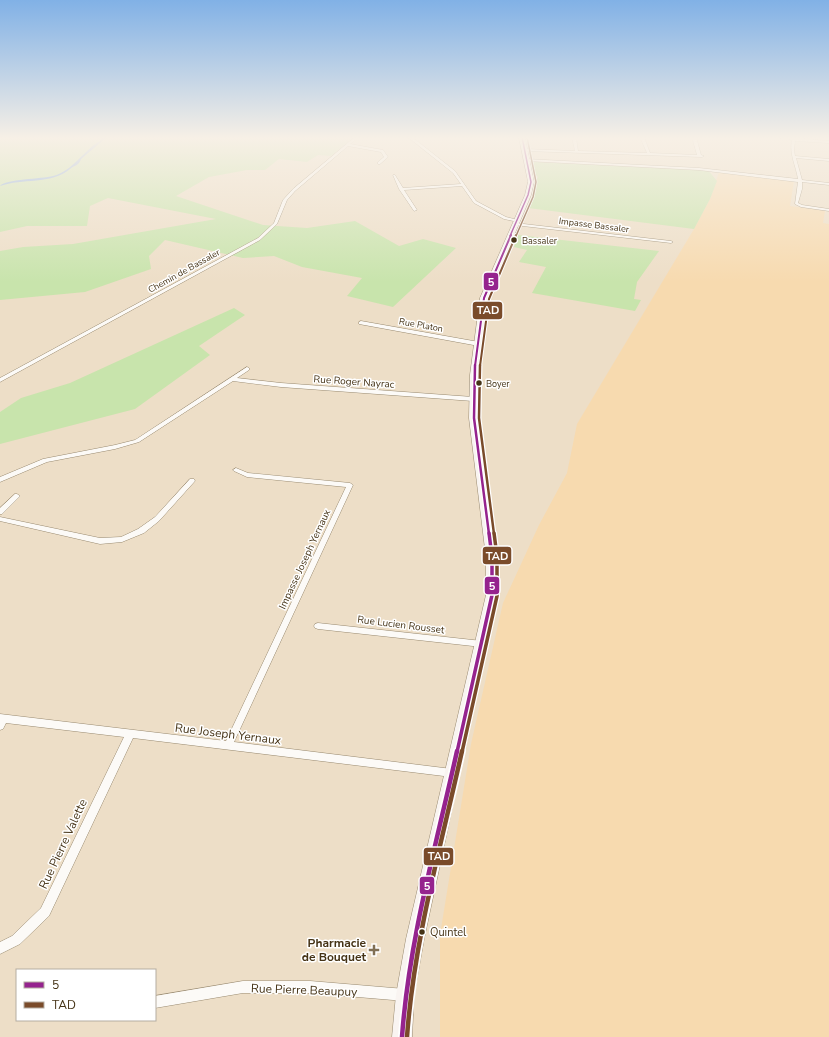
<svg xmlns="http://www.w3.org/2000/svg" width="829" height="1037" viewBox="0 0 829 1037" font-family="'Nunito Sans',sans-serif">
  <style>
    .built { fill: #f7daaf }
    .green { fill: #c8e4ac }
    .water { fill: #88ade4 }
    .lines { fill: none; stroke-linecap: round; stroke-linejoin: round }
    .minor-casing { stroke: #998a70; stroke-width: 1 }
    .secondary-casing { stroke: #998a70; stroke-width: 1 }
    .minor { fill: #fcfaf7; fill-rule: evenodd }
    .secondary { fill: #f9f4f1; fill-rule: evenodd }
    .bus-1-far4-casing { stroke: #fff; stroke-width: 3 }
    .bus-1-far3-casing { stroke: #fff; stroke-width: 4 }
    .bus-1-far2-casing { stroke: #fff; stroke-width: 5 }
    .bus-1-far1-casing { stroke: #fff; stroke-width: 6 }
    .bus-1-casing { stroke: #fff; stroke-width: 8 }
    .bus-2-far4-casing { stroke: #fff; stroke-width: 3 }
    .bus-2-far3-casing { stroke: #fff; stroke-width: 4 }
    .bus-2-far2-casing { stroke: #fff; stroke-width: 5 }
    .bus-2-far1-casing { stroke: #fff; stroke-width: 6 }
    .bus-2-casing { stroke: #fff; stroke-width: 8 }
    .bus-1-far4 { stroke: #95238e; stroke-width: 1.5 }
    .bus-1-far3 { stroke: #95238e; stroke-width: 2 }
    .bus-1-far2 { stroke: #95238e; stroke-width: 2.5 }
    .bus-1-far1 { stroke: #95238e; stroke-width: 3.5 }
    .bus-1 { stroke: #95238e; stroke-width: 4.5 }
    .bus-2-far4 { stroke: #7a4b2a; stroke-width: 1.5 }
    .bus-2-far3 { stroke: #7a4b2a; stroke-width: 2 }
    .bus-2-far2 { stroke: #7a4b2a; stroke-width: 2.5 }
    .bus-2-far1 { stroke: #7a4b2a; stroke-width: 3.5 }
    .bus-2 { stroke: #7a4b2a; stroke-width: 4.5 }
    .bus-dot { fill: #453316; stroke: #fff; stroke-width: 1.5 }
    .poi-dot { fill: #806f54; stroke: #fff; stroke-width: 1.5 }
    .labels { text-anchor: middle; stroke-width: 3; stroke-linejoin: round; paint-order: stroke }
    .far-street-label { font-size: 9px; fill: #453316; stroke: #fff }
    .bus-label { font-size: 9px; fill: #453316; stroke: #fff; text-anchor: start }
    .street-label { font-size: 10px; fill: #453316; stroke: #fff }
    .near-bus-label { font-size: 11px; fill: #453316; stroke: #fff; text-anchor: start }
    .near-street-label { font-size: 12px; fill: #453316; stroke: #fff }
    .near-poi-label { font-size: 12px; font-weight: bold; fill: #453316; stroke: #fff; text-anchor: end }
    .line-badge { stroke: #fff; stroke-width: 1.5 }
    .badge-label { font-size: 11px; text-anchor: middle; font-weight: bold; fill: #fff }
  </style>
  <rect width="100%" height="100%" fill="#eddec7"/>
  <path class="built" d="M 719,172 L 794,181 L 790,206 L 825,211 L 823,223 L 829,224 L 829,1037 L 440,1037 L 440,935 L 471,744 L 503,603 L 539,525 L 567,473 L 577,424 L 694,229 L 710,199 Z"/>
  <path class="green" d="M 0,137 L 353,138 L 331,156 L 318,155 L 307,162 L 279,159 L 265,170 L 247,170 L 209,177 L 176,196 L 263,225 L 307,228 L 355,221 L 399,246 L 423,239 L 456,248 L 393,307 L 347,296 L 362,278 L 302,267 L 274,256 L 243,258 L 165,240 L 149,256 L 151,269 L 85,292 L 0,300 L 0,251 L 23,247 L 73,244 L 216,219 L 108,198 L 90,206 L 87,226 L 27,226 L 0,232 Z
    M 536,162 L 708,170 L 717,181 L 710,199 L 694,229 L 528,208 L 533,195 L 534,182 L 538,177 L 532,172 L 531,163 Z
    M 518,235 L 659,251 L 637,282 L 634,299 L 641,300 L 635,311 L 532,293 L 546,267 L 519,262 L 527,250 L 514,247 Z
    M 234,308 L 245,315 L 199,346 L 210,355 L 135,409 L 0,444 L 0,412 L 21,398 L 70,383 Z"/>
  <path class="water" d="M 101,137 L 107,137 L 81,159 C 79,166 74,165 70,169 C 51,185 22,178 0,186 C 5,179 42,179 53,176 C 73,171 83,151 101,140 Z"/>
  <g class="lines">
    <g class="minor-casing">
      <path id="minor" d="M 355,137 L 359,137 L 350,144 L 383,150 L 388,157 L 380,164 L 378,164 L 378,162 L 384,157 L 381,152 L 348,146 L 295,191 L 287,200 L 277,224 L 260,240 L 0,382 L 0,378 L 258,238 L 274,223 L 283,200 L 293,189 Z
        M 408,137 L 412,137 L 455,171 L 476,201 L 506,217 L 518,220 L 518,222 L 504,219 L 474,203 L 462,186 L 404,190 L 417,210 L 414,211 L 399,189 L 393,175 L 395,175 L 403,188 L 461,184 L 453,173 Z
        M 572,137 L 576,137 L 578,151 L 647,153 L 640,137 L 644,137 L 650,153 L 697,155 L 692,137 L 696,137 L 701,155 L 704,156 L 702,157 L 525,151 L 523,150 L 525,149 L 575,151 Z
        M 771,137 C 791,136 810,140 829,141 L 829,143 L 795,141 L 794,150 L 795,156 L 829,159 L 829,161 L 796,158 L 802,180 L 829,183 L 829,185 L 802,182 L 802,189 L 798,203 L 802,205 L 829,209 L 829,211 L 801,207 L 795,204 L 798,182 L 699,170 L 526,161 L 524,160 L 526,159 L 699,168 L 798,179 C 796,166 789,154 792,140 L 790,139 Z
        M 515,223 L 671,241 L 673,242 L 671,243 L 514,225 L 514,223 Z
        M 361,321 L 479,342 L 482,344 L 479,346 L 359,324 L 359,322 Z
        M 247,367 L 249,368 L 249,370 L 237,378 L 281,383 L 473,397 L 476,399 L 473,401 L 281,387 L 233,381 L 139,442 L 115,449 L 47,462 L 0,482 L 0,477 L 43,459 L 115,445 L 135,440 Z
        M 236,468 L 248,473 L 350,483 L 353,485 L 234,742 L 452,769 L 455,770 L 457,773 L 455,776 L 452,777 L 133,738 L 49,916 L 20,944 L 0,954 L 0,942 L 12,936 L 41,908 L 124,737 L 6,723 L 3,729 L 0,730 L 0,714 L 226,741 L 346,487 L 247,477 L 234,471 L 233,470 Z
        M 190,479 L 194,479 L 195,481 L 159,521 L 144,533 L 122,542 L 100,544 L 0,521 L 0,517 L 100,538 L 121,537 L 138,529 L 155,517 Z
        M 15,494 L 17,494 L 20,496 L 2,514 L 0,514 L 0,508 Z
        M 318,623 L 482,641 L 485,642 L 486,644 L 485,646 L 482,647 L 318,629 L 315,628 L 314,626 L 315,624 Z
        M 243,981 L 310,981 L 405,989 L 409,991 L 411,995 L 409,999 L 405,1001 L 310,993 L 243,993 L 155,1008 L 155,996 Z"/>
    </g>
    <g class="secondary-casing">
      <path id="secondary" d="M 519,137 L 525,137 L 534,182 L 531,195 L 488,298 L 478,375 L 479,418 L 498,557 L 498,595 L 424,939 L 414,995 L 412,1037 L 392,1037 L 396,995 L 406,939 L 486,595 L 486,557 L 469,418 L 470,375 L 480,298 L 525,195 L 528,182 Z"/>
    </g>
    <use href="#minor" class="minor"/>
    <use href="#secondary" class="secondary"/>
    <g class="bus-1-far4-casing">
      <path id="bus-1-far4" d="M 510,236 L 528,195 L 531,182 L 522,137"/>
    </g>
    <g class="bus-1-far3-casing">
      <path id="bus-1-far3" d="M 475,366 L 484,298 L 511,235"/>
    </g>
    <g class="bus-1-far2-casing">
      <path id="bus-1-far2" d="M 475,365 L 474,418 L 489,534"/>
    </g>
    <g class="bus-1-far1-casing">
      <path id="bus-1-far1" d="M 457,752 L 492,595 L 492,557 L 489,533"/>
    </g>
    <g class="bus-1-casing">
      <path id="bus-1" d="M 402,1037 C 409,940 436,846 457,751"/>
    </g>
    <g class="bus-2-far4-casing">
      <path id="bus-2-far4" d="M 516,236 L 533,197 L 536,182 L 527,137"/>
    </g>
    <g class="bus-2-far3-casing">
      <path id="bus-2-far3" d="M 480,366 L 489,299 L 516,235"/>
    </g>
    <g class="bus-2-far2-casing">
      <path id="bus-2-far2" d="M 480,365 L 479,418 L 494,534"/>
    </g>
    <g class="bus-2-far1-casing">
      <path id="bus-2-far1" d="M 462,752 L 497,596 L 497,556 L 494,533"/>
    </g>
    <g class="bus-2-casing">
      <path id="bus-2" d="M 407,1037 C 414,940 441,846 462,751"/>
    </g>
    <use href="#bus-1-far4" class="bus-1-far4"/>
    <use href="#bus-1-far3" class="bus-1-far3"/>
    <use href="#bus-1-far2" class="bus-1-far2"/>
    <use href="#bus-1-far1" class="bus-1-far1"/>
    <use href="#bus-1" class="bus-1"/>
    <use href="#bus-2-far4" class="bus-2-far4"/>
    <use href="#bus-2-far3" class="bus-2-far3"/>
    <use href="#bus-2-far2" class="bus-2-far2"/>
    <use href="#bus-2-far1" class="bus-2-far1"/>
    <use href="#bus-2" class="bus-2"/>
  </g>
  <linearGradient id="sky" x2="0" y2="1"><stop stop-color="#81b1e6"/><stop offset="0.49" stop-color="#f7f0e6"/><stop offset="1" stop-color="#f7f0e6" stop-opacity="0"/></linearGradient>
  <rect width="829" height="282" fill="url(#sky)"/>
  <g class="bus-dot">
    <circle cx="514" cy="240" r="3.5"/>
    <circle cx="479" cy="383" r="3.5"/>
    <circle cx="422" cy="932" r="3.5"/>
  </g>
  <path class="poi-dot" d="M372 944h4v4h4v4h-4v4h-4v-4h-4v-4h4z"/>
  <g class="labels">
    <g class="far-street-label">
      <text transform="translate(594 225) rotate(7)" y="3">Impasse Bassaler</text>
      <text transform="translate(184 271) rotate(-29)" y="3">Chemin de Bassaler</text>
      <text transform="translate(421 325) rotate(10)" y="3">Rue Platon</text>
    </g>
    <g class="bus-label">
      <text x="522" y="244">Bassaler</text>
      <text x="486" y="387">Boyer</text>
    </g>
    <g class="street-label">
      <text transform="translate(354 381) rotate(4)" y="4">Rue Roger Nayrac</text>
      <text transform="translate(304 559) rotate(-65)" y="4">Impasse Joseph Yernaux</text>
      <text transform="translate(401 624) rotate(7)" y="4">Rue Lucien Rousset</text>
    </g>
    <g class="near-bus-label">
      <text x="430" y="936">Quintel</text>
    </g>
    <g class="near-street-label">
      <text transform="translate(228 734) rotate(7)" y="4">Rue Joseph Yernaux</text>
      <text transform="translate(63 844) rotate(-65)" y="4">Rue Pierre Valette</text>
      <text transform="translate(304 990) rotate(2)" y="4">Rue Pierre Beaupuy</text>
    </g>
    <g class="near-poi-label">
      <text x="366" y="947">Pharmacie<tspan x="366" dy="14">de Bouquet</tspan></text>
    </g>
  </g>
  <g class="line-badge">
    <rect x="483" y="272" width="16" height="19" rx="4" fill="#95238e"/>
    <rect x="472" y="301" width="31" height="19" rx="4" fill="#7a4b2a"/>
    <rect x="482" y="546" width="30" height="19" rx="4" fill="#7a4b2a"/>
    <rect x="484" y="576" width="16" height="19" rx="4" fill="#95238e"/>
    <rect x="423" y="847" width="31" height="19" rx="4" fill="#7a4b2a"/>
    <rect x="419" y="876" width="16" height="19" rx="4" fill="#95238e"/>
  </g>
  <g class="badge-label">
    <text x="491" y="286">5</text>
    <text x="488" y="314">TAD</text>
    <text x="497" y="560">TAD</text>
    <text x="492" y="590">5</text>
    <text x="439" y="860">TAD</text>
    <text x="427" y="890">5</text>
  </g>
  <rect x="16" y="969" width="140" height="52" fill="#ffffff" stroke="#b5ada2"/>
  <rect x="24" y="982" width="20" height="6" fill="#95238e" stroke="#b5ada2"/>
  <text x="52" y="989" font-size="12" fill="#453316">5</text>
  <rect x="24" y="1002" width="20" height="6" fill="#7a4b2a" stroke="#b5ada2"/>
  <text x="52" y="1009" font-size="12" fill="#453316">TAD</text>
</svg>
